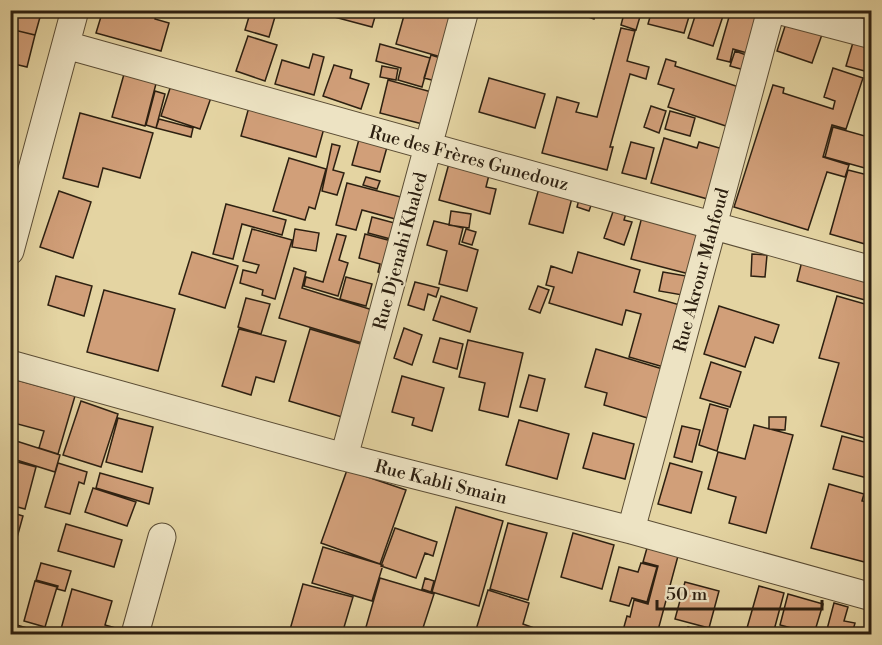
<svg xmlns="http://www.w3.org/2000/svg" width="882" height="645" viewBox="0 0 882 645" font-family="'Libre Bodoni',serif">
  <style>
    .building { fill: #d19f79; stroke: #2d2011; stroke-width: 1.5 }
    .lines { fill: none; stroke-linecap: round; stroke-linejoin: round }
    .minor-casing { stroke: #5b4d35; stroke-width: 29 }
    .minor { stroke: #ede3c3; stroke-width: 27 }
    .labels { text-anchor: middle; stroke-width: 4.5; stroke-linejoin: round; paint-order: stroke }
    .street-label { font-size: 18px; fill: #2d2011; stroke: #ede3c3 }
  </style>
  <rect width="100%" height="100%" fill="#e4d4a2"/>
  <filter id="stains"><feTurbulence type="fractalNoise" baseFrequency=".00333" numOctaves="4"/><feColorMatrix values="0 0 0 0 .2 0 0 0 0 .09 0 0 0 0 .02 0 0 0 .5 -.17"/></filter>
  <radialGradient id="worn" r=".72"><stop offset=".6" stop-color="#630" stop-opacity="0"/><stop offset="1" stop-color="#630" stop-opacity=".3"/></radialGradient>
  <path class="building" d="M 11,10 L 42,10 L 35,35 L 10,29 Z
    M 103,10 L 157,10 L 155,19 L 169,23 L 161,51 L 96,33 Z
    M 251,10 L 277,10 L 269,37 L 245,30 Z
    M 324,10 L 377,10 L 372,27 L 323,14 Z
    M 422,10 L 462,10 L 448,59 L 396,44 L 405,12 L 420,16 Z
    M 569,10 L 597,10 L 594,19 Z
    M 625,10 L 642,10 L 636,30 L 621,25 Z
    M 652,10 L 691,10 L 684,33 L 648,24 Z
    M 697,10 L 725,10 L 713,46 L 688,38 Z
    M 731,10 L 767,10 L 754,55 L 733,49 L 730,62 L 717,59 Z
    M 789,14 L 825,26 L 812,63 L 777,51 Z
    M 621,28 L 635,31 L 627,61 L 649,67 L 646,79 L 630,74 L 610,147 L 613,147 L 607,170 L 542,153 L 557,97 L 579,103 L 576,112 L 597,117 Z
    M 10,29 L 35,35 L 27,67 L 10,63 Z
    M 857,29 L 872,33 L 872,73 L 846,66 Z
    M 248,36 L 277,45 L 265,81 L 236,71 Z
    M 380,44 L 430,58 L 422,87 L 398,80 L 401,68 L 376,61 Z
    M 735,51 L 752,57 L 748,71 L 730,66 Z
    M 313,54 L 324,57 L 314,95 L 275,84 L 282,60 L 309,68 Z
    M 431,55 L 450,61 L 443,83 L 424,78 Z
    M 666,59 L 676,62 L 675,66 L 745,89 L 732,128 L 668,107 L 674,89 L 658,84 Z
    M 334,65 L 352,70 L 350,78 L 369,84 L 361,109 L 323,96 Z
    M 382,66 L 398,69 L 396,80 L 380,77 Z
    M 126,67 L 158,76 L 145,126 L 112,117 Z
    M 833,68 L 863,78 L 846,129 L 832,125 L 823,157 L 849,165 L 845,177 L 827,172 L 808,230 L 734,207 L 773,85 L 784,88 L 783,93 L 833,109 L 835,101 L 824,97 Z
    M 174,76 L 214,89 L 200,129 L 161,116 Z
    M 489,78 L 545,94 L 535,128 L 479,112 Z
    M 388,80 L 446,96 L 438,128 L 380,113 Z
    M 155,91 L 165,94 L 156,128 L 146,125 Z
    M 252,96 L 326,121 L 316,157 L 241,136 Z
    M 651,106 L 666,111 L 659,133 L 644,127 Z
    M 670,111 L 695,118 L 690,136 L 665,129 Z
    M 80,113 L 153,133 L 140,178 L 103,168 L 98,187 L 63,178 Z
    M 159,119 L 193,128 L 191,137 L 156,128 Z
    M 833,127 L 872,138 L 872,170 L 825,157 Z
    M 361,132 L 389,140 L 380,172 L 352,165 Z
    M 664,138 L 697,148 L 699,142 L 726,150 L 711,200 L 651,183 Z
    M 631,142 L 654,148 L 646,179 L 622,173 Z
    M 332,144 L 340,146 L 333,170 L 344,173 L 337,195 L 322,191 Z
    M 451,156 L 491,167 L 486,187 L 496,189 L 490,214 L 439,200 Z
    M 289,158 L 326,169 L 315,209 L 309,207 L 305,220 L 273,211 Z
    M 848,170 L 872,176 L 872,219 L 865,244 L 830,234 Z
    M 366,177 L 380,181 L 377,189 L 363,185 Z
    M 541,181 L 574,190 L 563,233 L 529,224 Z
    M 347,183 L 416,201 L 410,223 L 362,210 L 356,230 L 336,225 Z
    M 59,191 L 91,202 L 73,258 L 40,247 Z
    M 581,192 L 594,197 L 589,211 L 577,207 Z
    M 616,203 L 628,207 L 624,220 L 632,222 L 624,245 L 604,238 Z
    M 226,204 L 286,220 L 282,235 L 242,224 L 233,259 L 213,254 Z
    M 644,209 L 710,226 L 697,276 L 631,259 Z
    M 451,211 L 471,214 L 469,228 L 449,225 Z
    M 372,217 L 402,225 L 398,241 L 368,233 Z
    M 434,221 L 463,228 L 459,244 L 478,250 L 467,291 L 439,284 L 447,251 L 427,245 Z
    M 252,229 L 292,240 L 275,299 L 262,295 L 263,290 L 240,283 L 243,270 L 256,273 L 259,265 L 243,261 Z
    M 295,229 L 319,233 L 316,251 L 292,247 Z
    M 466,229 L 476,232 L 472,245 L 462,242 Z
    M 337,234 L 346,236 L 339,260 L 348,263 L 338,296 L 304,286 L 306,277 L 323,282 Z
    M 365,234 L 403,244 L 395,277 L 378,272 L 380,264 L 359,258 Z
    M 192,252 L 238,266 L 225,308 L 179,294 Z
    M 578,252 L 640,270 L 634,292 L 680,305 L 674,370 L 629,357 L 641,314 L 626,310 L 622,325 L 549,303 L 554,287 L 546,285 L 551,266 L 572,273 Z
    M 804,253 L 872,272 L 872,302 L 797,281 Z
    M 752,254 L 767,255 L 765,277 L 751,276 Z
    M 294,268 L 306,272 L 302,288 L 379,312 L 369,345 L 279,318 Z
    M 663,272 L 692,277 L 688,296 L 659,291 Z
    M 56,276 L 92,286 L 84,316 L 48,305 Z
    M 346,277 L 372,284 L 366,306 L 340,299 Z
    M 415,282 L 439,288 L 436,297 L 428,294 L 424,310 L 408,305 Z
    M 538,286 L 549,290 L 540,313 L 529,309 Z
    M 104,290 L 175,309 L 158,371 L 87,352 Z
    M 441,296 L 477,308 L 470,332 L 433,320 Z
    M 837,296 L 872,306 L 872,440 L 821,426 L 839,363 L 819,358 Z
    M 246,298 L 270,304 L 261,334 L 238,327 Z
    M 719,306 L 779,325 L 773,343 L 755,337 L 745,367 L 704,354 Z
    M 404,328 L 422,335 L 412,365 L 394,358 Z
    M 239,329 L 286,341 L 274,382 L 256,377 L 251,395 L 222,386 Z
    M 310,329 L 384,351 L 362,423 L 289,401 Z
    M 440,338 L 463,344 L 457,369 L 433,362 Z
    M 468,340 L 523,353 L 508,417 L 479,410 L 485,383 L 459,377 Z
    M 596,349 L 676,373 L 661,422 L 604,405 L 607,393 L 585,387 Z
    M 711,362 L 741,372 L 730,407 L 700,398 Z
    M 529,375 L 545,379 L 537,411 L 520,407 Z
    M 402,376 L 444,388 L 432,431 L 412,425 L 414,418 L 392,412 Z
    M 10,378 L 75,396 L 58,454 L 39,448 L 44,431 L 10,422 Z
    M 81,401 L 118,414 L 101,467 L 63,455 Z
    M 710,404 L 728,409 L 717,451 L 699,445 Z
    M 769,417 L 786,417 L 785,430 L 769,429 Z
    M 118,418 L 153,427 L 142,472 L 106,462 Z
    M 519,420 L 569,434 L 557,479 L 506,465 Z
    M 754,425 L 793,435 L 766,533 L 729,523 L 736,497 L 708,489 L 718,452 L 745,459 Z
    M 682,426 L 700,430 L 692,462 L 674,457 Z
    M 593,433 L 634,444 L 625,479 L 583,468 Z
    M 842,436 L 872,444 L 871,479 L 833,469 Z
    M 10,439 L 60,455 L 55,472 L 10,458 Z
    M 10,460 L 36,467 L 25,509 L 10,505 Z
    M 58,463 L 87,472 L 84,484 L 79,482 L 70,514 L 45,507 Z
    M 670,463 L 702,472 L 691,513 L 658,504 Z
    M 347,470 L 406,490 L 380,564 L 321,543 Z
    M 100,473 L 153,488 L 149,504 L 96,488 Z
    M 829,484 L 864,494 L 862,501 L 872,503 L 872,564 L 811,548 Z
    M 93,488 L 136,502 L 127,526 L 85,512 Z
    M 456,507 L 503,521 L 479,606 L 432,592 Z
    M 10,512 L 23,516 L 15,545 L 10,544 Z
    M 508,523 L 547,533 L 528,600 L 490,589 Z
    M 66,524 L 122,540 L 114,567 L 58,551 Z
    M 395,528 L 437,542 L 433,556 L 425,553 L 416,578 L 381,566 Z
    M 573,533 L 614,545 L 602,589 L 561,577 Z
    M 323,547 L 383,565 L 372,601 L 312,583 Z
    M 647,548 L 678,556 L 657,634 L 622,634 L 627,616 L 630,617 L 634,600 L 648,604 L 658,566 L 643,562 Z
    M 41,563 L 71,571 L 65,591 L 57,589 L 58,586 L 36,580 Z
    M 641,563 L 657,567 L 647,602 L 632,598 L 629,606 L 610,601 L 619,567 L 638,572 Z
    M 380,578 L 434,594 L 421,634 L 364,634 Z
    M 425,578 L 434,581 L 431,592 L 422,589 Z
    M 35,581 L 57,587 L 45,627 L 24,621 Z
    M 685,582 L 719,591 L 709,628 L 675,619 Z
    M 303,584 L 353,597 L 342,634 L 289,633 Z
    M 759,586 L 784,593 L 773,634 L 747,628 Z
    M 72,589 L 112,601 L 105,625 L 119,629 L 117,634 L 80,634 L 61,629 Z
    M 488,590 L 529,603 L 523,624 L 534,628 L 532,634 L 481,634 L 475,633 Z
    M 788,594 L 823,604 L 814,634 L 780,625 Z
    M 834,603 L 848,607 L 844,621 L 855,623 L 852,634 L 826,633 Z
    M 10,623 L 47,634 L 10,634 Z
    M 688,627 L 710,634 L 685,634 Z"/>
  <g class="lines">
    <g class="minor-casing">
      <path id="minor" d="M 777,10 L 872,35
        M 66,45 L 872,270
        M 10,251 L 75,10
        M 10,364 L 344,457 L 631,530 L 872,597
        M 344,457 L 465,10
        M 631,530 L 771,10
        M 135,634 L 162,537"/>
    </g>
    <use href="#minor" class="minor"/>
  </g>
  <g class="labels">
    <g class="street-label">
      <text transform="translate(469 158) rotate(15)" y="6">Rue des Frères Gunedouz</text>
      <text transform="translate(400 251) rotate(-75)" y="6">Rue Djenahi Khaled</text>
      <text transform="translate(701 270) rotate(-75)" y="6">Rue Akrour Mahfoud</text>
      <text transform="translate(441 482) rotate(14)" y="6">Rue Kabli Smain</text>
    </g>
  </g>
  <rect width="882" height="645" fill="none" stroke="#e4d4a2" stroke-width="36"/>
  <rect x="12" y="12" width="858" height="621" fill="none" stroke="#2d2011" stroke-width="3"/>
  <rect x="18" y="18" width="846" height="609" fill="none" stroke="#2d2011" stroke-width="1.5"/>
  <path d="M657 600v9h165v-9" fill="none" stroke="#2d2011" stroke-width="3"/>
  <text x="666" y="600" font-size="18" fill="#2d2011" stroke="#ede3c3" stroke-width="4.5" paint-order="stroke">50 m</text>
  <rect width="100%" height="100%" filter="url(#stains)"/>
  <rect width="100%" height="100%" fill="url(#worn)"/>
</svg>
